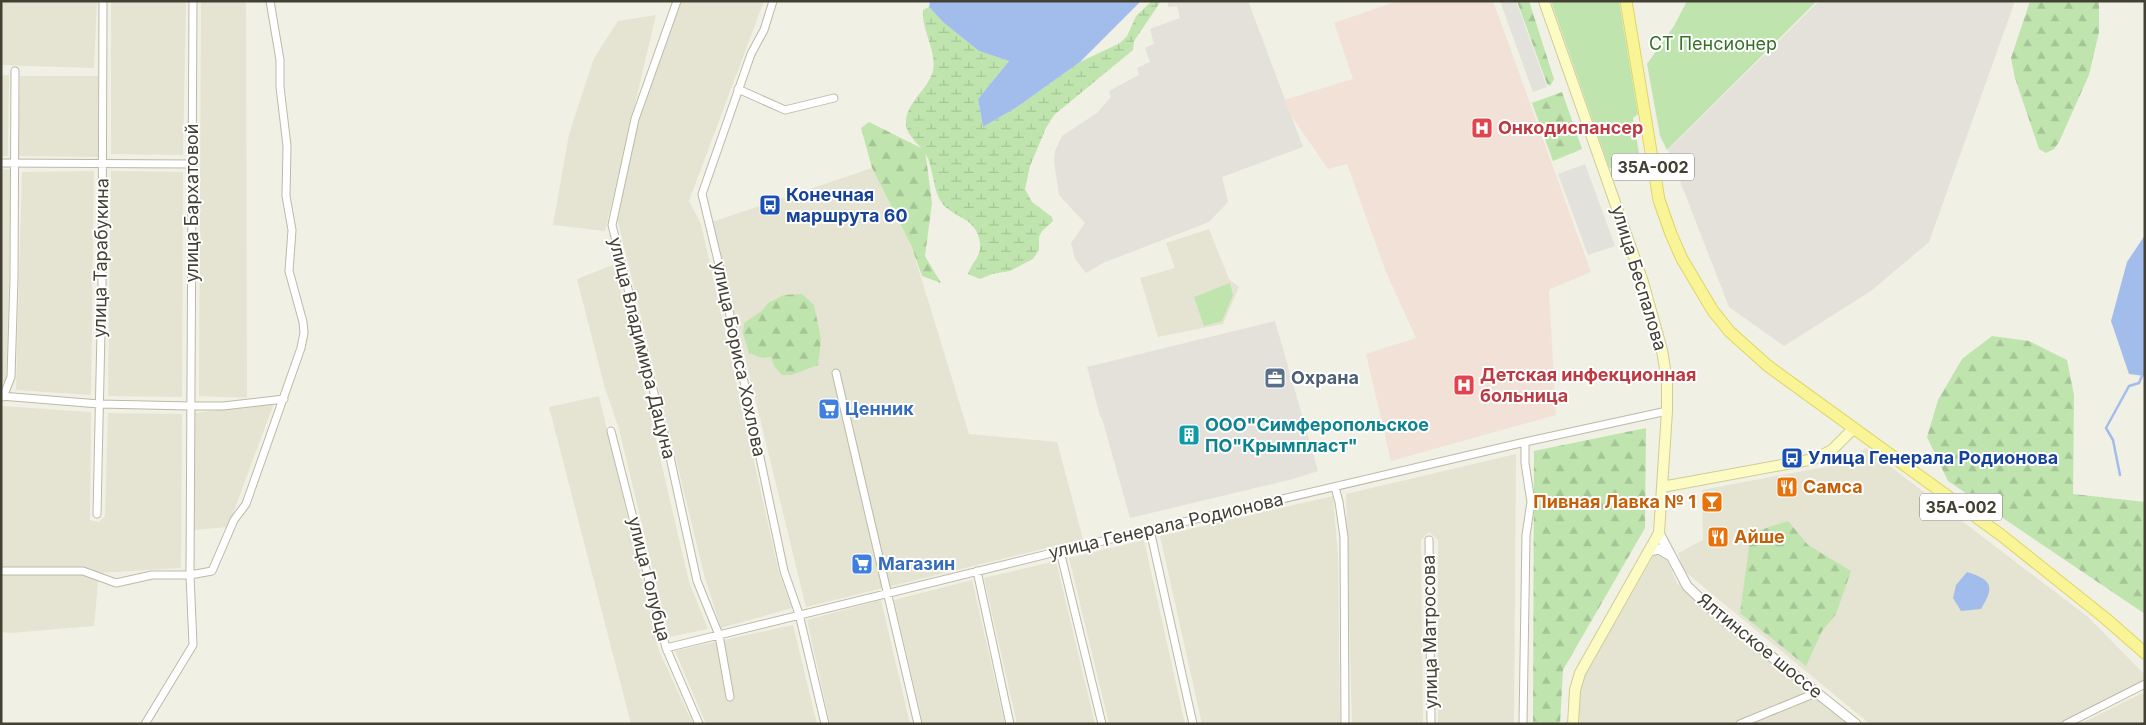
<svg xmlns="http://www.w3.org/2000/svg" width="2146" height="725" viewBox="0 0 2146 725" font-family="Inter,sans-serif">
  <style>
    .residential { fill: #e5e3d2 }
    .industrial { fill: #e3e1d9 }
    .medical { fill: #f2e1d7 }
    .forest { fill: url(#forest-firs) }
    .wetland { fill: url(#wetland-marsh) }
    .green { fill: #bfe4ae }
    .parking { fill: #e2e1dc }
    .water { fill: #a2bdec }
    .lines { fill: none; stroke-linecap: round; stroke-linejoin: round }
    .stream { stroke: #a2bdec; stroke-width: 2.5 }
    .minor-casing { stroke: #bcbaa7; stroke-width: 9 }
    .tertiary-casing { stroke: #bcbaa7; stroke-width: 11 }
    .secondary-casing { stroke: #cfcd96; stroke-width: 12 }
    .primary-casing { stroke: #ddd566; stroke-width: 13 }
    .minor { stroke: #fff; stroke-width: 7 }
    .tertiary { stroke: #fff; stroke-width: 9 }
    .secondary { stroke: #fcfbc3; stroke-width: 10 }
    .primary { stroke: #f9f495; stroke-width: 11 }
    .labels { text-anchor: middle; stroke-width: 4; stroke-linejoin: round; paint-order: stroke }
    .shield { fill: #fff; stroke: #7b7971; stroke-width: 1 }
    .shield-label { font-size: 16px; font-weight: bold; fill: #434034 }
    .park-label { font-size: 18px; fill: #35712b; stroke: #fff }
    .health-label { font-size: 18px; font-weight: bold; fill: #be3a42; stroke: #fff; text-anchor: start }
    .transit-label { font-size: 18px; font-weight: bold; fill: #164399; stroke: #fff; text-anchor: start }
    .street-label { font-size: 18px; fill: #434034; stroke: #fff }
    .service-label { font-size: 18px; font-weight: bold; fill: #4e5e75; stroke: #fff; text-anchor: start }
    .shop-label { font-size: 18px; font-weight: bold; fill: #366cbe; stroke: #fff; text-anchor: start }
    .culture-label { font-size: 18px; font-weight: bold; fill: #0d838f; stroke: #fff; text-anchor: start }
    .food-label { font-size: 18px; font-weight: bold; fill: #c56008; stroke: #fff; text-anchor: start }
  </style>
  <defs>
    <pattern id="forest-firs" width="22" height="20" patternUnits="userSpaceOnUse" patternTransform="scale(1.25)"><rect width="22" height="20" fill="#bfe4ae"/><path d="M5 1l3.5 6h-7zM16 11l3.5 6h-7z" fill="#a5c596"/></pattern>
    <pattern id="wetland-marsh" width="20" height="14" patternUnits="userSpaceOnUse" patternTransform="scale(1.25)"><rect width="20" height="14" fill="#bfe4ae"/><path d="M1 5h8M5 5V1M11 12h8M15 12V8" fill="none" stroke="#a5c596"/></pattern>
  </defs>
  <rect width="100%" height="100%" fill="#f1f0e4"/>
  <path class="residential" d="M 1,1 L 97,1 L 94,68 L 1,65 Z
    M 111,1 L 186,1 L 183,155 L 111,154 Z
    M 201,1 L 246,1 L 247,398 L 199,396 Z
    M 681,1 L 764,1 L 689,201 L 701,224 L 779,573 L 792,608 L 721,628 L 705,578 L 617,218 L 639,120 L 673,19 Z
    M 656,15 L 605,231 L 553,225 L 569,134 L 594,58 L 618,21 Z
    M 1,75 L 9,75 L 8,156 L 1,156 Z
    M 20,76 L 98,76 L 98,157 L 18,156 Z
    M 872,168 L 911,245 L 969,434 L 1057,442 L 1083,539 L 806,607 L 712,222 Z
    M 1,169 L 12,170 L 6,383 L 1,382 Z
    M 94,171 L 91,395 L 16,390 L 22,172 Z
    M 111,171 L 183,172 L 182,397 L 108,396 Z
    M 1209,229 L 1229,279 L 1239,287 L 1223,324 L 1158,337 L 1140,278 L 1175,268 L 1166,243 Z
    M 615,264 L 689,582 L 708,629 L 669,637 L 619,429 L 604,385 L 577,279 Z
    M 599,396 L 659,651 L 693,724 L 631,724 L 549,407 Z
    M 274,403 L 228,527 L 193,530 L 195,413 Z
    M 1,406 L 91,412 L 90,520 L 99,522 L 105,516 L 108,413 L 182,414 L 181,568 L 99,573 L 94,626 L 10,633 L 1,632 Z
    M 1866,448 L 2088,617 L 2145,675 L 2145,680 L 2058,724 L 1870,724 L 1683,570 L 1678,553 L 1703,540 L 1702,490 L 1840,464 Z
    M 1516,454 L 1514,724 L 1438,724 L 1438,540 L 1429,532 L 1421,540 L 1423,724 L 1352,724 L 1346,494 Z
    M 1333,496 L 1338,557 L 1340,724 L 1202,724 L 1160,536 Z
    M 1144,540 L 1185,724 L 1109,724 L 1069,558 Z
    M 1654,555 L 1662,555 L 1667,560 L 1677,583 L 1807,692 L 1730,724 L 1580,724 L 1578,701 L 1582,681 Z
    M 1056,561 L 1091,707 L 1095,724 L 1017,724 L 984,578 Z
    M 972,580 L 1005,724 L 923,724 L 894,600 Z
    M 881,600 L 910,724 L 830,724 L 807,620 Z
    M 793,625 L 817,724 L 706,724 L 675,651 L 718,641 L 729,700 L 734,698 L 724,640 Z
    M 2142,693 L 2145,695 L 2145,724 L 2080,724 Z
    M 1815,697 L 1847,724 L 1750,724 Z"/>
  <path class="industrial" d="M 1168,1 L 1248,1 L 1303,147 L 1222,177 L 1228,202 L 1209,222 L 1103,263 L 1086,273 L 1075,259 L 1071,243 L 1085,223 L 1059,195 L 1054,161 L 1055,151 L 1062,136 L 1097,113 L 1111,97 L 1109,91 L 1139,75 L 1137,68 L 1150,62 L 1145,48 L 1154,44 L 1150,29 L 1180,18 L 1177,6 L 1168,7 Z
    M 1819,1 L 2015,1 L 1929,242 L 1871,291 L 1784,346 L 1729,307 L 1668,150 Z
    M 1275,321 L 1318,471 L 1293,479 L 1130,518 L 1102,418 L 1100,416 L 1087,367 Z"/>
  <path class="medical" d="M 1398,1 L 1493,1 L 1591,272 L 1550,289 L 1549,293 L 1556,415 L 1391,461 L 1366,354 L 1416,338 L 1386,272 L 1347,164 L 1328,169 L 1288,111 L 1284,100 L 1353,79 L 1334,23 Z"/>
  <path class="forest" d="M 1517,1 L 1529,1 L 1554,79 L 1550,86 L 1547,84 Z
    M 2030,1 L 2098,1 L 2099,3 L 2099,32 L 2089,75 L 2059,142 L 2054,149 L 2046,153 L 2039,149 L 2015,78 L 2011,58 Z
    M 1562,92 L 1582,149 L 1553,161 L 1532,103 Z
    M 869,122 L 925,150 L 932,203 L 925,256 L 941,283 L 922,276 L 911,245 L 872,168 L 861,128 Z
    M 802,294 L 814,305 L 821,339 L 818,365 L 791,375 L 782,375 L 774,366 L 771,357 L 762,358 L 749,353 L 743,333 L 744,323 L 763,310 L 768,303 L 784,295 Z
    M 1992,336 L 2029,341 L 2067,360 L 2074,395 L 2073,494 L 2145,502 L 2145,614 L 1948,481 L 1927,437 L 1938,400 L 1962,359 Z
    M 1646,428 L 1645,528 L 1563,670 L 1560,724 L 1533,724 L 1534,451 Z
    M 1788,521 L 1808,545 L 1851,571 L 1836,614 L 1822,631 L 1806,666 L 1740,613 L 1751,533 Z"/>
  <path class="wetland" d="M 1152,1 L 1161,1 L 1134,41 L 1133,50 L 1054,115 L 1046,128 L 1030,166 L 1025,189 L 1032,202 L 1052,217 L 1053,221 L 1042,231 L 1039,237 L 1039,250 L 1033,259 L 1010,271 L 992,274 L 980,279 L 968,274 C 971,263 982,256 980,243 C 977,217 953,218 942,203 C 933,191 934,173 928,159 C 924,147 907,138 906,124 C 905,104 926,91 932,74 C 939,54 921,31 923,10 L 929,7 L 944,23 L 979,51 L 1009,61 L 978,99 L 983,127 L 1017,107 L 1080,62 L 1120,43 L 1127,36 L 1136,16 Z"/>
  <path class="green" d="M 1551,1 L 1619,1 L 1638,114 L 1633,118 L 1641,165 C 1633,176 1619,176 1609,167 Z
    M 1687,1 L 1817,1 L 1667,150 L 1660,136 L 1647,64 L 1674,26 Z
    M 1230,283 L 1233,295 L 1222,321 L 1204,326 L 1194,297 Z
    M 807,309 L 811,325 L 800,328 L 797,311 Z"/>
  <path class="parking" d="M 1500,1 L 1516,1 L 1547,87 L 1533,92 Z
    M 1585,164 L 1615,246 L 1588,255 L 1558,174 Z"/>
  <path class="water" d="M 930,1 L 1141,1 L 1080,62 L 1017,107 L 983,127 L 978,99 L 1009,61 L 979,51 L 944,23 L 929,7 Z
    M 2145,235 L 2145,376 L 2129,374 L 2111,321 L 2127,262 Z
    M 1967,572 C 1992,580 1995,586 1981,609 L 1961,611 L 1953,598 L 1956,585 Z"/>
  <g class="lines">
    <path class="stream" d="M 2120,475 L 2113,440 L 2106,428 L 2129,386 L 2139,383 L 2145,369"/>
    <g class="minor-casing">
      <path id="minor" d="M 677,1 L 635,119 L 612,225 L 670,457 L 697,581 L 719,635 L 730,697
        M 773,1 L 764,30 L 751,54 L 702,194 L 721,273 L 784,571 L 799,614 L 825,724
        M 738,89 L 785,110 L 834,98
        M 1,163 L 192,164
        M 836,373 L 918,724
        M 1,396 L 99,404 L 191,406 L 223,406 L 284,399
        M 3,397 L 11,377 L 14,278 L 15,71
        M 611,431 L 666,648 L 699,724
        M 1335,487 L 1339,502 L 1344,537 L 1345,724
        M 97,514 L 102,285 L 103,1
        M 1150,530 L 1193,724
        M 1429,540 L 1431,724
        M 1060,551 L 1102,724
        M 1,571 L 83,571 L 116,583 L 152,575 L 190,575 L 193,1
        M 977,571 L 1010,724
        M 666,648 L 1060,551 L 1525,442 L 1667,411
        M 145,724 L 193,645 L 190,575 L 212,571 L 234,520 L 246,504 L 301,348 L 304,333 L 303,322 L 289,271 L 292,230 L 286,196 L 287,146 L 280,87 L 280,60 L 270,1
        M 1523,724 L 1526,535 L 1531,502 L 1525,463 L 1525,442
        M 1740,724 L 1818,692
        M 2066,724 L 2145,684"/>
    </g>
    <g class="tertiary-casing">
      <path id="tertiary" d="M 1659,533 L 1687,586 L 1708,606 L 1856,724
        M 1649,551 L 1659,549 L 1671,556"/>
    </g>
    <g class="secondary-casing">
      <path id="secondary" d="M 1544,1 L 1643,282 L 1662,350 L 1667,381 L 1667,411 L 1659,533 L 1580,673 L 1575,690 L 1573,724
        M 1662,487 L 1814,459 L 1832,450 L 1853,429"/>
    </g>
    <g class="primary-casing">
      <path id="primary" d="M 1626,1 L 1659,200 L 1671,234 L 1682,259 L 1713,311 L 1730,332 L 1768,366 L 2001,535 L 2105,618 L 2145,653"/>
    </g>
    <use href="#minor" class="minor"/>
    <use href="#tertiary" class="tertiary"/>
    <use href="#secondary" class="secondary"/>
    <use href="#primary" class="primary"/>
  </g>
  <defs>
    <g id="hospital-square" transform="scale(1.125)"><rect x="-9" y="-9" width="18" height="18" rx="4" fill="#e0444e" stroke="#fff"/><path d="M-5-5h3v3.5h4V-5h3V5h-3V1.5h-4V5h-3Z" fill="#fff"/></g>
    <g id="bus-square" transform="scale(1.125)"><rect x="-9" y="-9" width="18" height="18" rx="4" fill="#1a4fb4" stroke="#fff"/><path d="M-5-6H5V4H4V6H2V4H-2V6H-4V4H-5ZM-3.5-4V0h7V-4ZM-3.5 1.2v1.5H-2V1.2ZM2 1.2v1.5H3.5V1.2Z" fill="#fff"/></g>
    <g id="office-square" transform="scale(1.125)"><rect x="-9" y="-9" width="18" height="18" rx="4" fill="#5c6f8a" stroke="#fff"/><path d="M-6-3h4V-5.5h4V-3h4V5H-6ZM-1-4.5V-3h2v-1.5ZM-6 0V1H6V0Z" fill="#fff"/></g>
    <g id="supermarket-square" transform="scale(1.125)"><rect x="-9" y="-9" width="18" height="18" rx="4" fill="#3f7fe0" stroke="#fff"/><path d="M-6-5.5h2.5l.6 2H6L4.5 2H-2.5L-4.4-4H-6ZM-1.5 3.2a1.3 1.3 0 1 0 .1 0ZM3 3.2a1.3 1.3 0 1 0 .1 0Z" fill="#fff"/></g>
    <g id="building-square" transform="scale(1.125)"><rect x="-9" y="-9" width="18" height="18" rx="4" fill="#0f9aa8" stroke="#fff"/><path d="M-4-6H4V6H1V3H-1V6H-4ZM-2.5-4.3h1.7v1.8h-1.7ZM.8-4.3h1.7v1.8H.8ZM-2.5-1h1.7V.8h-1.7ZM.8-1h1.7V.8H.8Z" fill="#fff"/></g>
    <g id="restaurant-square" transform="scale(1.125)"><rect x="-9" y="-9" width="18" height="18" rx="4" fill="#e8710a" stroke="#fff"/><path d="M-5-6h1v4h1v-4h1v4h1v-4h1v5L-1.5 .5V6h-2V.5L-5-1ZM5-6V6H3V1.5H1.5Q1.5-4 5-6Z" fill="#fff"/></g>
    <g id="bar-square" transform="scale(1.125)"><rect x="-9" y="-9" width="18" height="18" rx="4" fill="#e8710a" stroke="#fff"/><path d="M-6-5H6L.8 .8V4.5H3.5V6h-7V4.5H-.8V.8Z" fill="#fff"/></g>
  </defs>
  <g fill-rule="evenodd">
    <use href="#hospital-square" x="1482" y="128"/>
    <use href="#bus-square" x="770" y="205"/>
    <use href="#office-square" x="1275" y="378"/>
    <use href="#hospital-square" x="1464" y="385"/>
    <use href="#supermarket-square" x="829" y="409"/>
    <use href="#building-square" x="1189" y="435"/>
    <use href="#bus-square" x="1792" y="458"/>
    <use href="#restaurant-square" x="1787" y="487"/>
    <use href="#bar-square" x="1712" y="502"/>
    <use href="#restaurant-square" x="1718" y="537"/>
    <use href="#supermarket-square" x="862" y="564"/>
  </g>
  <g class="labels">
    <g class="shield">
      <rect x="1612" y="153.5" width="82" height="27" rx="4"/>
      <rect x="1920" y="493.5" width="82" height="27" rx="4"/>
    </g>
    <g class="shield-label">
      <text x="1653" y="173">35А-002</text>
      <text x="1961" y="513">35А-002</text>
    </g>
    <g class="park-label">
      <text x="1713" y="50">СТ Пенсионер</text>
    </g>
    <g class="health-label">
      <text x="1498" y="134">Онкодиспансер</text>
      <text x="1480" y="381">Детская инфекционная<tspan x="1480" dy="21">больница</tspan></text>
    </g>
    <g class="transit-label">
      <text x="786" y="201">Конечная<tspan x="786" dy="21">маршрута 60</tspan></text>
      <text x="1808" y="464">Улица Генерала Родионова</text>
    </g>
    <g class="street-label">
      <text transform="translate(192 203) rotate(-90)" y="6">улица Бархатовой</text>
      <text transform="translate(101 258) rotate(-89)" y="6">улица Тарабукина</text>
      <text transform="translate(1639 278) rotate(73)" y="6">улица Беспалова</text>
      <text transform="translate(642 348) rotate(76)" y="6">улица Владимира Дацуна</text>
      <text transform="translate(739 359) rotate(78)" y="6">улица Бориса Хохлова</text>
      <text transform="translate(1166 526) rotate(-13)" y="6">улица Генерала Родионова</text>
      <text transform="translate(649 579) rotate(76)" y="6">улица Голубца</text>
      <text transform="translate(1430 632) rotate(-91)" y="6">улица Матросова</text>
      <text transform="translate(1760 646) rotate(39)" y="6">Ялтинское шоссе</text>
    </g>
    <g class="service-label">
      <text x="1291" y="384">Охрана</text>
    </g>
    <g class="shop-label">
      <text x="845" y="415">Ценник</text>
      <text x="878" y="570">Магазин</text>
    </g>
    <g class="culture-label">
      <text x="1205" y="431">ООО"Симферопольское<tspan x="1205" dy="21">ПО"Крымпласт"</tspan></text>
    </g>
    <g class="food-label">
      <text x="1803" y="493">Самса</text>
      <text x="1696" y="508" text-anchor="end">Пивная Лавка № 1</text>
      <text x="1734" y="543">Айше</text>
    </g>
  </g>
  <rect width="2146" height="725" fill="none" stroke="#434034" stroke-width="5"/>
</svg>
